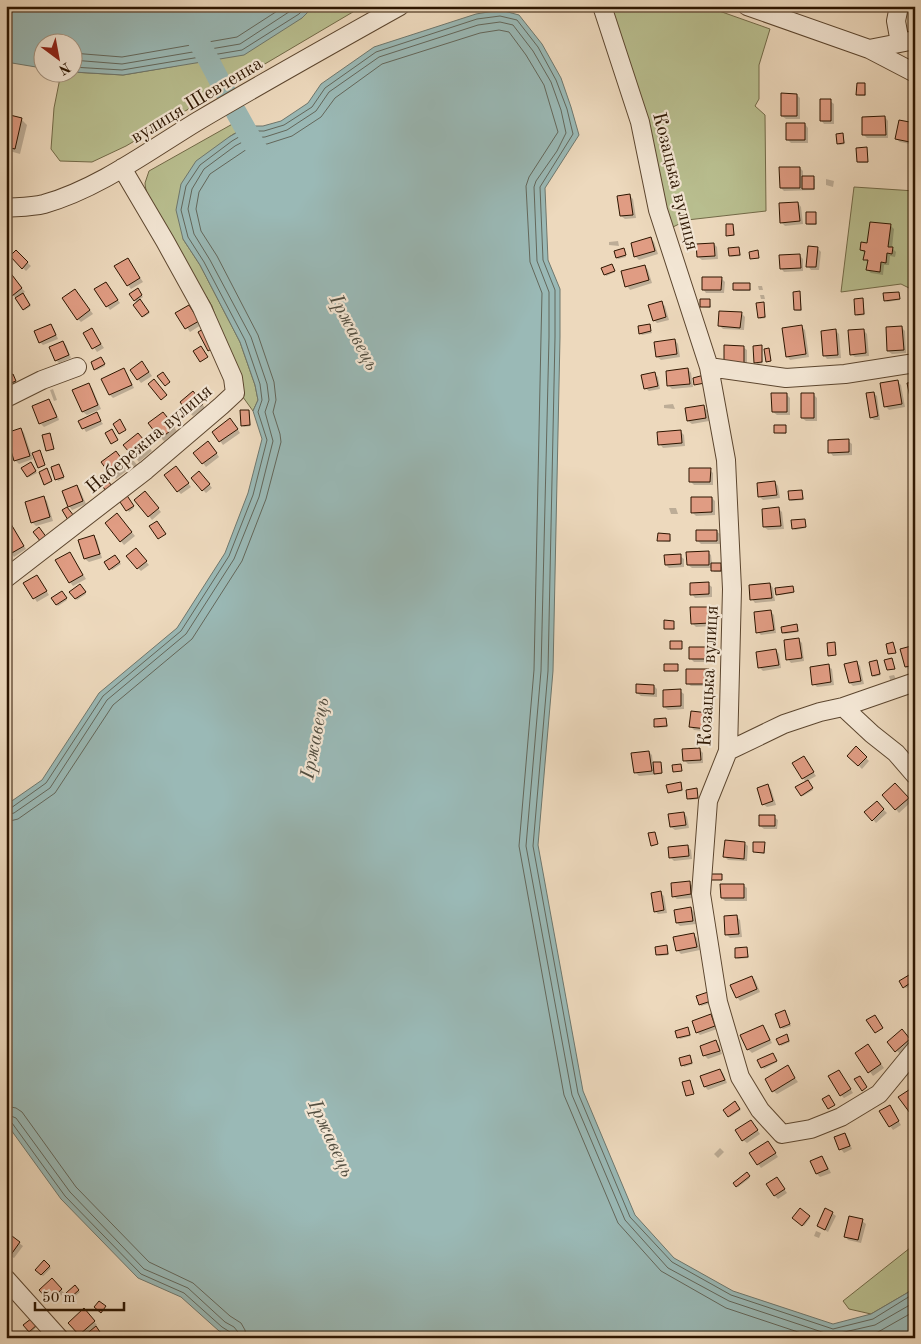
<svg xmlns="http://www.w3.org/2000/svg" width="921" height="1344" viewBox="0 0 921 1344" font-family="'Old Standard TT',serif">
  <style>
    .green { fill: #b9bf90; stroke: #726a48 }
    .water { fill: #9ab9b6; stroke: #6e776d }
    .shadow { fill: #0003 }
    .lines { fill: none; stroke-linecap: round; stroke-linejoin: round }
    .shore { stroke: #63675b; stroke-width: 1 }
    .river { stroke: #9ab9b6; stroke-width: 21 }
    .building { fill: #e09c83; stroke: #2c1500 }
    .minor-casing { stroke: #5c462f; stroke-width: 20 }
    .minor { stroke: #f3e6d4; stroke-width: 18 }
    .labels { text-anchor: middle; stroke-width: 4.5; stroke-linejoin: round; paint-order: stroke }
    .street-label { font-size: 19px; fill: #2c1500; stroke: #f3e6d4 }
    .water-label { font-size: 20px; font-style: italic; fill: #524e40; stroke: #f3e6d4 }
  </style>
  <rect width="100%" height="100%" fill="#edd9bd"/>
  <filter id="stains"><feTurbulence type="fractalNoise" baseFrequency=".004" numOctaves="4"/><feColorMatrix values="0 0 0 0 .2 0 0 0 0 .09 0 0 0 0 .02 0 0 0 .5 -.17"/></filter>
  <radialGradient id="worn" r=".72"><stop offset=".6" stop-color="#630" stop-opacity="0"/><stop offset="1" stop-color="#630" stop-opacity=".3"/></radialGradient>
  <path class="green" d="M 314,6 L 363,6 L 126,146 L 92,162 L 60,161 L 51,149 L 54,108 L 61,73 L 73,72 L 123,75 L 176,66 L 302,18 Z
    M 608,6 L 705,6 L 770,29 L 759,65 L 759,99 L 755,106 L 765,115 L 766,211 L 687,220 L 669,229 Z
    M 236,122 L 239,125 L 240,130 L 229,137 L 183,239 L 200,265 L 240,342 L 255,385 L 258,400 L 253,411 L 240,393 L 212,306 L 206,296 L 203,294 C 191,275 144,201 145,183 C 146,179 148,175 149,171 Z
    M 854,187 L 915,191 L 915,291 L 901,284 L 841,292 Z
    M 915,1244 L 915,1287 L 907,1293 L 871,1314 L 849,1309 L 843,1301 Z"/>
  <path class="water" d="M 6,6 L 314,6 L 302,18 L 244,55 L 123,75 L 73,72 L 72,42 L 42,42 L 42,68 L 6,62 Z
    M 500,10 L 519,15 L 542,44 L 561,78 L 571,107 L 579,135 L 545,188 L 548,260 L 560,289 L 560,337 L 553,671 L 538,845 L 583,1091 L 635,1215 L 674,1258 L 733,1291 L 833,1324 L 871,1314 L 907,1293 L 915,1287 L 915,1338 L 231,1338 L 219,1331 L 181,1297 L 138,1278 L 61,1199 L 6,1123 L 6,805 L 42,780 L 99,693 L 177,628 L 225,553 L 248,493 L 262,439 L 253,411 L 258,400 L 255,385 L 240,342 L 200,265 L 183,239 L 176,210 L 181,184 L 196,161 L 229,137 L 248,126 L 263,126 L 281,121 L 308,103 L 321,84 L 374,47 L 476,14 Z"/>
  <path class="shadow" d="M 879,6 L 897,6 L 895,13 L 882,9 Z
    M 865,84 L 866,96 L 859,96 L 858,95 Z
    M 797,95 L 800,98 L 800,119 L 786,119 L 782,116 Z
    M 830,101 L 834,104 L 834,124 L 824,124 L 821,120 Z
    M 6,116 L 21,119 L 27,125 L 20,154 L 6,150 Z
    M 885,117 L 888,121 L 888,138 L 867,138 L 864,135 Z
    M 805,124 L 808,128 L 808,143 L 791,143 L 788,140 Z
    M 915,125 L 915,145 L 900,142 L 896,139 Z
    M 843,134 L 845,144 L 840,145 L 838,144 Z
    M 867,149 L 868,163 L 859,163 L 858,162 Z
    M 800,168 L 803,171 L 803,177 L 815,179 L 815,190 L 784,191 L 781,188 Z
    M 826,179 L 834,181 L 833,187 L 826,185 Z
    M 630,196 L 633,199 L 636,218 L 625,219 L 621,216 Z
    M 798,203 L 801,207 L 803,224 L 785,226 L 781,222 Z
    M 815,213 L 817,225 L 809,225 L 807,224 Z
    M 733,225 L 735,236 L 729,236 L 728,235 Z
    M 891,226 L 894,229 L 892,248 L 896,252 L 895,257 L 890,256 L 889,265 L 884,265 L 883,275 L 871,273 L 867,270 L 868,263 L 865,259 L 866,254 L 861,250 Z
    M 651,239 L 654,242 L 658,254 L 639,260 L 635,256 Z
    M 618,241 L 619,246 L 609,245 L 609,242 Z
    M 714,244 L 717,247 L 718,259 L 702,260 L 698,257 Z
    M 739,248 L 741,256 L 731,257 L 730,256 Z
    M 817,248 L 821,252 L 819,270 L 811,270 L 808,266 Z
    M 625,251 L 626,257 L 618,259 L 617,258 Z
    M 16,252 L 31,266 L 26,271 L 11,256 Z
    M 799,255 L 803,259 L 803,271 L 784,272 L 781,268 Z
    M 128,259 L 143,282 L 131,289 L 128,285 Z
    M 645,266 L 648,270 L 652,283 L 630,290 L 627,286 Z
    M 613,267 L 615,272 L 606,276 L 605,274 Z
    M 12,276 L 25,292 L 22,294 L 31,306 L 25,310 L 13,295 Z
    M 721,278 L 725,282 L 724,293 L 706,293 L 703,289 Z
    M 106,283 L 120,303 L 110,310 L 96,290 Z
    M 749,284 L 751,291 L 736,291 L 735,290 Z
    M 758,286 L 762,286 L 763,290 L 759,290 Z
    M 139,291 L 143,297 L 139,300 L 150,313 L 144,317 L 135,300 Z
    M 800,293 L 802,311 L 796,311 L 795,310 Z
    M 898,293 L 900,300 L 887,302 L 885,300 Z
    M 78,294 L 93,314 L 81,322 L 78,319 Z
    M 760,295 L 764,295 L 765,299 L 761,299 Z
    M 710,300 L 711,308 L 701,307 Z
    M 863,300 L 865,315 L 857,316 L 856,314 Z
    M 661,303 L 665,306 L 669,320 L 657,323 L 654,320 Z
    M 763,303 L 766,318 L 760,319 L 759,317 Z
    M 188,307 L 201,325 L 190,332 L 177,314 Z
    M 741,313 L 745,317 L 744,330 L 723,329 L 720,326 Z
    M 649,325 L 652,333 L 642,335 L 640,333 Z
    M 51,326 L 54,329 L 58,339 L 43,345 L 40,342 Z
    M 802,327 L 805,330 L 809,357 L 790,360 L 787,356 Z
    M 901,327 L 905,331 L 906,353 L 892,354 L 888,351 Z
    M 92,330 L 104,348 L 97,352 L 85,334 Z
    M 863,330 L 867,334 L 869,356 L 855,357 L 851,354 Z
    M 836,331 L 839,334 L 841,358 L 827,359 L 824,355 Z
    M 675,340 L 678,344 L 680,357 L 661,360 L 657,357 L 655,343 Z
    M 63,342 L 66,345 L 71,358 L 59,363 L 56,360 Z
    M 743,347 L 747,350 L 747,366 L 728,365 Z
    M 761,347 L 763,363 L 757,364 L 756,362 Z
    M 102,360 L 105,366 L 97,370 L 95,369 Z
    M 6,363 L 16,383 L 6,387 Z
    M 145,366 L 152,376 L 141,383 L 131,370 Z
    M 688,369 L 691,373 L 693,387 L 672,389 L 669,386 Z
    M 124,370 L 127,373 L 134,388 L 113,398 L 110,395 L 103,379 Z
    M 654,374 L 658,377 L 660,389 L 649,391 L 645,388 Z
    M 898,382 L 901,385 L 905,407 L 889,410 L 885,406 Z
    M 88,384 L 92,388 L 101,409 L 87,415 L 83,412 L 74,390 Z
    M 53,389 L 57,400 L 54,401 L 50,390 Z
    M 873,393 L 877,396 L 880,420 L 874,420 L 871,417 Z
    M 786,394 L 790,398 L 790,415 L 777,415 L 773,412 Z
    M 813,394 L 817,398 L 817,421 L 806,421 L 802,418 Z
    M 197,396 L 205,408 L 193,416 L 190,413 Z
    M 49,400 L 52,404 L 57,415 L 40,422 Z
    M 673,404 L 675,409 L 664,408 L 664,405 Z
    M 703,407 L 707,410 L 709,421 L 692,424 L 688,421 Z
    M 249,411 L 251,426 L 244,427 L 242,425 Z
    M 96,414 L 103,424 L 86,432 L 80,421 Z
    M 58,417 L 59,420 L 44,427 L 41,424 Z
    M 166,417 L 177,431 L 164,441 L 161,438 Z
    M 234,423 L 240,433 L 223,445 L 220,441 Z
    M 785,426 L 786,434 L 775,433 Z
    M 21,429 L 24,433 L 33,459 L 19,464 L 15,460 Z
    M 680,431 L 684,435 L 685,446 L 663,448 L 660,444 Z
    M 141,438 L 152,451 L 139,462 L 125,445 Z
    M 848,441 L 852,444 L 852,455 L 833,456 L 830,452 Z
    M 212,446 L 219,457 L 206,467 L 195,453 Z
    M 119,456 L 129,469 L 116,479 L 113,476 Z
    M 132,459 L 140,468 L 137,470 L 129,461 Z
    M 32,465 L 37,473 L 29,477 L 28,476 Z
    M 59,466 L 64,479 L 58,481 L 52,468 Z
    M 710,470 L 713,473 L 713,485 L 694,485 L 690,481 Z
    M 179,471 L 191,487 L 181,494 L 178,491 Z
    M 203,476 L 212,488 L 206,493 L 203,490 Z
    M 775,482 L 778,486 L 780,498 L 763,500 L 760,497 Z
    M 77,487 L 80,490 L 86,504 L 72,510 L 69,506 Z
    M 802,491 L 804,500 L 791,501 L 790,500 Z
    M 148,496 L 161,512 L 152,520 L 149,516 Z
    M 43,497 L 47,501 L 53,521 L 36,526 L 32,522 Z
    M 127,497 L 134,508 L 129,512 L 120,500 Z
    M 712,498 L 715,501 L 715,515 L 696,516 L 692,512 Z
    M 669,508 L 676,508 L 678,514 L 671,514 Z
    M 779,509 L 782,512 L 784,529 L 768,530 L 764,527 Z
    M 120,518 L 135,536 L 124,545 L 106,523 Z
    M 804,520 L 806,528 L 795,530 L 793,528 Z
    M 11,526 L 26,549 L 14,557 L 6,546 Z
    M 716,531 L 720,534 L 720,544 L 701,544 L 698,541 Z
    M 670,535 L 671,542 L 659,541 Z
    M 93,536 L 97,540 L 102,558 L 89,562 L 85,559 Z
    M 708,552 L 711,555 L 712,564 L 721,564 L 722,572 L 714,572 L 712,568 L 692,568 L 688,565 Z
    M 70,553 L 86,579 L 73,586 L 70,582 Z
    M 139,553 L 149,565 L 141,571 L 138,568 Z
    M 680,556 L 684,559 L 684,567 L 669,568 L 666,565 Z
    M 116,557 L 121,564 L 112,570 L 106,562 Z
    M 6,558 L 12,568 L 6,570 Z
    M 40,580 L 49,595 L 37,602 L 25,583 Z
    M 708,584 L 712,587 L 712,597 L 695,598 L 692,594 Z
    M 770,584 L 773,588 L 775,601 L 755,603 L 752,599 Z
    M 80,586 L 86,594 L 77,600 L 71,592 Z
    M 792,587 L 794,593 L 779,595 L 777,594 Z
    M 63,593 L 67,600 L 58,606 L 57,605 Z
    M 709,608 L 712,611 L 713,626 L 696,627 L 692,623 Z
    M 6,610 L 13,620 L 6,625 Z
    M 771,612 L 774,615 L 776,633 L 761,635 L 758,632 Z
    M 673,622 L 675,630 L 665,629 Z
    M 797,626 L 799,632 L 785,634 L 783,633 Z
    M 799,640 L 802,643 L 804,661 L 791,663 L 788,659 Z
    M 915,646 L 915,669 L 910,670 L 906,667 Z
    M 708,648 L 712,651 L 712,662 L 694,662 L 690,658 Z
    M 776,650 L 779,654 L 781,668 L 763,671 L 759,667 Z
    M 856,662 L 860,666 L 864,684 L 853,686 L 850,683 Z
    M 877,662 L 881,675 L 874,677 L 873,675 Z
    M 828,666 L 832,669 L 834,685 L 817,687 L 814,684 Z
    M 708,670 L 712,673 L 711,686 L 691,686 L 687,683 Z
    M 894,675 L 897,681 L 891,683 L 889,676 Z
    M 654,686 L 657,689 L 657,697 L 641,696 L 637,693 Z
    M 680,691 L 684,694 L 684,709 L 668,710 L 664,707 Z
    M 709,714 L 712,718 L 710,732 L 694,730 L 690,726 Z
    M 666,720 L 668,727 L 657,728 L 656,726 Z
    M 856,748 L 869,761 L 862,769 L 849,756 Z
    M 699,749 L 703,753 L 703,763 L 688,764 L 684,760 Z
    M 649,752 L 652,755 L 653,764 L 662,765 L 662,774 L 639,776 L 635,772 Z
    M 804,758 L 816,776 L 807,781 L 813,790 L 803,796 L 802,795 L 806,782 L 803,778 Z
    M 680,783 L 683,791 L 670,793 L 669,792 Z
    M 895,785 L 911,802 L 899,813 L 884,795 Z
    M 767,786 L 771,789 L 776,805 L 767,807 L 763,804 Z
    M 696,790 L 699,799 L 690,800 L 688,798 Z
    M 877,803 L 887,813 L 876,823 L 866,812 Z
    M 684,813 L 687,817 L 689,828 L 675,830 L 671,827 Z
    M 774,817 L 778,820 L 777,829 L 764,829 L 760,826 Z
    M 744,843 L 748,846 L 747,861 L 728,860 L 725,857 Z
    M 764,844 L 765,854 L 754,852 Z
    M 687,846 L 691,850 L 692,859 L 674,861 L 670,857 Z
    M 689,883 L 693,886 L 694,898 L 677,899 L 673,896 Z
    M 743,885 L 747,888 L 747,901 L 725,901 L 722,898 Z
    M 661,893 L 664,896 L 667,913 L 658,914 L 655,911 Z
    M 691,908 L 694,912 L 696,924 L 680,926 L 677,923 Z
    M 737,917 L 740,920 L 742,937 L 730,938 L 726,934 Z
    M 694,935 L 697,938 L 700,950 L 681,954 L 677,950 Z
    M 666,946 L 669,955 L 659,956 L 657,955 Z
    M 747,949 L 749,958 L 738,959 L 736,958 Z
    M 751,977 L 755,980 L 760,992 L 740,1001 L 737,997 Z
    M 910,978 L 914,983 L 906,988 L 904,987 Z
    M 698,997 L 715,1002 L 701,1006 Z
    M 785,1012 L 791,1026 L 783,1029 L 781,1027 Z
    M 711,1016 L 714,1019 L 717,1029 L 700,1035 L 697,1032 Z
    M 763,1026 L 766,1030 L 772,1043 L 752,1053 L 748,1049 Z
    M 688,1028 L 691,1036 L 680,1039 L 679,1038 Z
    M 905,1034 L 913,1043 L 900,1054 L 889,1042 Z
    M 788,1037 L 790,1042 L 781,1046 L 780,1044 Z
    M 716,1042 L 719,1045 L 722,1054 L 708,1059 L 705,1056 L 701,1047 Z
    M 868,1045 L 884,1068 L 873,1076 L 857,1053 Z
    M 773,1054 L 777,1062 L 764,1069 L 759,1061 Z
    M 689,1056 L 693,1064 L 684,1067 L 681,1059 Z
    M 787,1067 L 798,1082 L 777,1094 L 773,1091 Z
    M 720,1070 L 723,1073 L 727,1083 L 708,1090 L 705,1087 L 701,1077 Z
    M 839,1071 L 853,1093 L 844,1098 L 841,1095 Z
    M 736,1104 L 741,1110 L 730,1117 L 725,1110 Z
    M 890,1107 L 901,1125 L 893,1130 L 890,1126 Z
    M 754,1125 L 760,1134 L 747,1143 L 743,1140 Z
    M 845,1134 L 848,1138 L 852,1149 L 844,1153 L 841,1149 Z
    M 771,1146 L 778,1157 L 761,1168 L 758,1164 Z
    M 720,1148 L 724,1152 L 718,1158 L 714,1154 Z
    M 822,1157 L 825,1161 L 831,1173 L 820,1177 L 817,1174 L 812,1162 Z
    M 746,1174 L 750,1178 L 738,1187 L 734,1183 Z
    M 777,1178 L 787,1193 L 778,1199 L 775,1196 Z
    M 800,1210 L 810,1218 L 804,1226 L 794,1218 Z
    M 832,1213 L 836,1216 L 828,1232 L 818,1226 Z
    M 862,1221 L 866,1224 L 861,1243 L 848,1240 L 845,1236 Z
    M 816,1231 L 821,1233 L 819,1238 L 814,1236 Z
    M 19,1243 L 23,1246 L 14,1258 L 6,1253 Z
    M 44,1261 L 51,1268 L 43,1276 L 36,1270 Z
    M 52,1280 L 64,1293 L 53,1303 L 50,1300 Z
    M 75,1286 L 80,1292 L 73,1298 L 68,1293 Z
    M 84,1310 L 97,1325 L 95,1327 L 101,1334 L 96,1338 L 87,1338 L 85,1336 L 83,1338 L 70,1323 Z
    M 32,1319 L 38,1326 L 31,1332 L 25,1325 Z"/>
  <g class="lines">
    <path class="shore" d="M 72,53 L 122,57 L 237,37 L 285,6
      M 72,60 L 122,64 L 240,44 L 298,6
      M 72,67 L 122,70 L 242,50 L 299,14 L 307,6
      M 6,808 L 11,808 L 46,783 L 103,696 L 181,631 L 229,556 L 253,495 L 267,440 L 258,412 L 262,400 L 260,384 L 245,340 L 204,262 L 188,237 L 181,210 L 186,186 L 200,165 L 232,141 L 249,131 L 264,131 L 284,125 L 312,107 L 325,88 L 376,52 L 477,19 L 500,16 L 517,20 L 538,47 L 556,80 L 567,109 L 573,134 L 540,187 L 543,260 L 555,290 L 555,337 L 548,671 L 533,846 L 578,1093 L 630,1217 L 672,1262 L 731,1295 L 833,1329 L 873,1319 L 915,1293
      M 6,815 L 14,813 L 50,788 L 107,700 L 186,634 L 234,559 L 259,497 L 273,441 L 265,412 L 269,400 L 267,384 L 251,337 L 210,260 L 194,234 L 188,209 L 192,189 L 204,169 L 235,146 L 250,138 L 265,137 L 287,130 L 316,111 L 329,92 L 379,57 L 478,25 L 500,22 L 513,25 L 533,51 L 551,82 L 561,110 L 566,133 L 557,151 L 536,181 L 534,187 L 537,261 L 549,292 L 549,337 L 541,671 L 526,846 L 572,1095 L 625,1220 L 668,1268 L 729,1301 L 831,1335 L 875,1325 L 915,1302
      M 6,822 L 18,819 L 55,793 L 113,705 L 192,639 L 242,561 L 266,499 L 281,442 L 280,434 L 273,412 L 276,400 L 274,382 L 258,335 L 217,256 L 201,231 L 196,209 L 199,192 L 210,174 L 253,145 L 267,144 L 292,136 L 321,117 L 335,98 L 382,64 L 480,33 L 499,30 L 509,32 L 526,55 L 544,85 L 558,132 L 529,177 L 526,186 L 530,262 L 542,293 L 541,337 L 534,670 L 519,846 L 564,1095 L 618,1223 L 661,1271 L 726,1308 L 816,1338
      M 6,1106 L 16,1108 L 22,1112 L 76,1187 L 149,1262 L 193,1283 L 230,1316 L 241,1323 L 245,1330 L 246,1338
      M 6,1114 L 16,1118 L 70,1192 L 144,1269 L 188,1288 L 225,1322 L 234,1327 L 238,1332 L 238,1338
      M 6,1120 L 12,1123 L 65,1196 L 141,1274 L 184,1293 L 222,1327 L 230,1332 L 232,1338
      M 855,1338 L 878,1332 L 915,1311"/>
    <path class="river" d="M 180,6 L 226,93
      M 236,112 L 259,153"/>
  </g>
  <path class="building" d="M 857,83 L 865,83 L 865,95 L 856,95 Z
    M 781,93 L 797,94 L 797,116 L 781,116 Z
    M 820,99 L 831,99 L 831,121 L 820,121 Z
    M 6,114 L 22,118 L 15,149 L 6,147 Z
    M 885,116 L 886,135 L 862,135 L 862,117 Z
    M 899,120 L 915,123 L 915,143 L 895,139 Z
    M 786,123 L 805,123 L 805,140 L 786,140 Z
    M 843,133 L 844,143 L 837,144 L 836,134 Z
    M 867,147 L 868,162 L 857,162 L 856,148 Z
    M 779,167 L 800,167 L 800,188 L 780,188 Z
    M 802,176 L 814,176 L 814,189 L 802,189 Z
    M 630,194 L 633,215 L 620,216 L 617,196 Z
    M 798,202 L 800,221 L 780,223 L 779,203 Z
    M 806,212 L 816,212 L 816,224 L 806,224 Z
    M 870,222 L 891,224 L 888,247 L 893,247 L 892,254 L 887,253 L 886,263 L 881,262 L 880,272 L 866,270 L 868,260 L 863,260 L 865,251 L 860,250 L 861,242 L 867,243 Z
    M 726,224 L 733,224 L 734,235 L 726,236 Z
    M 651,237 L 655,251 L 634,257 L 631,243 Z
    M 714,243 L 715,256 L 697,257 L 696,244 Z
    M 808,246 L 818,247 L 816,267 L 806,267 Z
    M 739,247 L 740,255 L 729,256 L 728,248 Z
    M 624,248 L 626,255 L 616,258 L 614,251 Z
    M 16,250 L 28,262 L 22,269 L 10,256 Z
    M 758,250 L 759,258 L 750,259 L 749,252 Z
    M 800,254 L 801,268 L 780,269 L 779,255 Z
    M 128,258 L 140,278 L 127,286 L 114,266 Z
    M 612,264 L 615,271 L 604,275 L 601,268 Z
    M 645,265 L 649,280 L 625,287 L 621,271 Z
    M 9,271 L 22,288 L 12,296 L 6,288 L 6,273 Z
    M 702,277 L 722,277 L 721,290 L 702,290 Z
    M 106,282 L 118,300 L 106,307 L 94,289 Z
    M 733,283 L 750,283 L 750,290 L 733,290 Z
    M 138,288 L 142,295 L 134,301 L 129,294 Z
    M 75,289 L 90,310 L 77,320 L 62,298 Z
    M 800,291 L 801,310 L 794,310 L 793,292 Z
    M 899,292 L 900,299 L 884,301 L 883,293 Z
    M 23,293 L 30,305 L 23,310 L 15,298 Z
    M 863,298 L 864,314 L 855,315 L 854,299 Z
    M 140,299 L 149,312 L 142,317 L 133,305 Z
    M 700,299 L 710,299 L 710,307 L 700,307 Z
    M 662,301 L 666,317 L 653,321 L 648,305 Z
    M 764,302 L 765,317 L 758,318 L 756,303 Z
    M 189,305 L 199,321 L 185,329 L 175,313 Z
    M 719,311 L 742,312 L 740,328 L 718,326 Z
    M 51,324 L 56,335 L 39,343 L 34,331 Z
    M 650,324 L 651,331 L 639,334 L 638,326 Z
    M 802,325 L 806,354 L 786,357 L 782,328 Z
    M 902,326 L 904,350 L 887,351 L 886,327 Z
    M 92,328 L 101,344 L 92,349 L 83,333 Z
    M 205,328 L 215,347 L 208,351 L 198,332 Z
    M 836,329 L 838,355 L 823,356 L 821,331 Z
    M 864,329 L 866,353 L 850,355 L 848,330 Z
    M 675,339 L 677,354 L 656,357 L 654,342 Z
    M 63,341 L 69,355 L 55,361 L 49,347 Z
    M 724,345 L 744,346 L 744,363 L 724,362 Z
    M 762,345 L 762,362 L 754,363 L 753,346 Z
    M 201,346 L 208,357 L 200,362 L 193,351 Z
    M 769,348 L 771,361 L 766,362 L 764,349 Z
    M 101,357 L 105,364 L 94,370 L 91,362 Z
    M 142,361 L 149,372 L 137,380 L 130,370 Z
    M 124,368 L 132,385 L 109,395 L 101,379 Z
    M 688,368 L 690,384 L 667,386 L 666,371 Z
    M 163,372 L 170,382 L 165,386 L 157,376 Z
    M 655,372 L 658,386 L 644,389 L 641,375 Z
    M 13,374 L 16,381 L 6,385 L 6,377 Z
    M 704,375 L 705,383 L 694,385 L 693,378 Z
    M 154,379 L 167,395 L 161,400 L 148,384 Z
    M 898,380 L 902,404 L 884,407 L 880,383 Z
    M 915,382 L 915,401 L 911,402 L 907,383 Z
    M 89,383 L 98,405 L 82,412 L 72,390 Z
    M 193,391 L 203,404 L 189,414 L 180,402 Z
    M 874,392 L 878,416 L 870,418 L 866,393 Z
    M 771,393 L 787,393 L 787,412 L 772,412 Z
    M 801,393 L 814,393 L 814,418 L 801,418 Z
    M 49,399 L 57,417 L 39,424 L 32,406 Z
    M 704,405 L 706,418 L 687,421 L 685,408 Z
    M 240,410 L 249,410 L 250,425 L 241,426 Z
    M 97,412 L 101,421 L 82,429 L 78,421 Z
    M 163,412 L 175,427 L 160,439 L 148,423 Z
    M 230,418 L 238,429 L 219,442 L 212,432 Z
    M 120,419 L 126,430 L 119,434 L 113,424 Z
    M 774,425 L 786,425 L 786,433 L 774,433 Z
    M 21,428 L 30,456 L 14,461 L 6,433 Z
    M 112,429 L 118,440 L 111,444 L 105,433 Z
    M 681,430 L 682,443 L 658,445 L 657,432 Z
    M 50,433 L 54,449 L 46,451 L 42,435 Z
    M 138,433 L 150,447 L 135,459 L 123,445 Z
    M 849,439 L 849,452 L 828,453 L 828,440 Z
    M 208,441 L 217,453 L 202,464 L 193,453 Z
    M 40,450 L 45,465 L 38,468 L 32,453 Z
    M 116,451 L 127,466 L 112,477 L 101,462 Z
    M 31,462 L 36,471 L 27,477 L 21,468 Z
    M 59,464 L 64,477 L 55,480 L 51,467 Z
    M 176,466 L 189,483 L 177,492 L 164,475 Z
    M 47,468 L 52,481 L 44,485 L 39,472 Z
    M 689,468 L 711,468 L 710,482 L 689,482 Z
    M 199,471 L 210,484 L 202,491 L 191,478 Z
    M 104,476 L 112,486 L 106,491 L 98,480 Z
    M 775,481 L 777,495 L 758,497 L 757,483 Z
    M 77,485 L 83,501 L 68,507 L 62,491 Z
    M 802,490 L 803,499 L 789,500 L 788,491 Z
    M 145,491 L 159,508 L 148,517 L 134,500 Z
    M 126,494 L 134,506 L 126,511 L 118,499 Z
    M 44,496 L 50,517 L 31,523 L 25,502 Z
    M 691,497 L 712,497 L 712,512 L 691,513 Z
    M 67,507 L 74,516 L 68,520 L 62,510 Z
    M 779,507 L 781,526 L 763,527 L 762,509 Z
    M 117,513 L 132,532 L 120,542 L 105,523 Z
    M 805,519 L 806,527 L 792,529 L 791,520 Z
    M 157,521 L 166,534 L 158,539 L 149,526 Z
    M 11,524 L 24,546 L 10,554 L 6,548 L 6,527 Z
    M 39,527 L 47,538 L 41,542 L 33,532 Z
    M 696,530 L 717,530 L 717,541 L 696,541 Z
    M 658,533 L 670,534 L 670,541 L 657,541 Z
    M 94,535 L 100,554 L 84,559 L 78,540 Z
    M 136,548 L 147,561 L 137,569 L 126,556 Z
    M 709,551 L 709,565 L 687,565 L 686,552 Z
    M 70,552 L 83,575 L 69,583 L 55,560 Z
    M 681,554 L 681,564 L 665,565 L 664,555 Z
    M 115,555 L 120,562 L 109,570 L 104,562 Z
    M 711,563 L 721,563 L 721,571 L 711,571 Z
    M 37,575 L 47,591 L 33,599 L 23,583 Z
    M 709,582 L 709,594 L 690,595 L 690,583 Z
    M 770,583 L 772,598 L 750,600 L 749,585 Z
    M 80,584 L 86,592 L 75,599 L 69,592 Z
    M 793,586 L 794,592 L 776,595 L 775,588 Z
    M 62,591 L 67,598 L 56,605 L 51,598 Z
    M 690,607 L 709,607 L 710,623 L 691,624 Z
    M 771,610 L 774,630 L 756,633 L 754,612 Z
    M 664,620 L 674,621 L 674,629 L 664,629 Z
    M 797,624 L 798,631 L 782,633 L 781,627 Z
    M 799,638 L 802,658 L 786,660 L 784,640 Z
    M 670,641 L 682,641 L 682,649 L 670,649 Z
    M 835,642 L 836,655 L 828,656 L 827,643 Z
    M 893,642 L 896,653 L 888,654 L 886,644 Z
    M 915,645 L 915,665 L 905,667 L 900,649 Z
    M 689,647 L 709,647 L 709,659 L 689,659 Z
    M 776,649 L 779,665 L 758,668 L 756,652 Z
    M 892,658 L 895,669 L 887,670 L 884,660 Z
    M 877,660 L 880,674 L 872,676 L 869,662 Z
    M 857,661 L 861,681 L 849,683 L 844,664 Z
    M 664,664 L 678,664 L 678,671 L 664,671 Z
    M 829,664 L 831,682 L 812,685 L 810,667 Z
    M 686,669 L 709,669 L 709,684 L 686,684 Z
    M 636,684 L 654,685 L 654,694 L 636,693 Z
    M 681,689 L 681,706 L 663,707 L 663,690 Z
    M 691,711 L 709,713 L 707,729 L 689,727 Z
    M 666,718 L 667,726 L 654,727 L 654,719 Z
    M 856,746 L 867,757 L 858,766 L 847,756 Z
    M 700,748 L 701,760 L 683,761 L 682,749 Z
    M 649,751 L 652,771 L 634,773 L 631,753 Z
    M 804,756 L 814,772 L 802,779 L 792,763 Z
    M 653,762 L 661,762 L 662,773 L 654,774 Z
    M 681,764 L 682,771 L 673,772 L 672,765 Z
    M 808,780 L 813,788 L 801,796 L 795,787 Z
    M 681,782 L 682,790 L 668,793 L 666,785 Z
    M 895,783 L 909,798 L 895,810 L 882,795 Z
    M 768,784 L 773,801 L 762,805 L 757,788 Z
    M 697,788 L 698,798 L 687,799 L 686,790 Z
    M 877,801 L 884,809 L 872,821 L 864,812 Z
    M 684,812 L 686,825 L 670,827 L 668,814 Z
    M 759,815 L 775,815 L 775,826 L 759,826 Z
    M 655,832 L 658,844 L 651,846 L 648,833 Z
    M 725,840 L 745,842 L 744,859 L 723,857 Z
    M 753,842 L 765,842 L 764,853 L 753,852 Z
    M 688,845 L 689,856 L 669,858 L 668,847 Z
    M 711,874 L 722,874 L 722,880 L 711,880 Z
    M 690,881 L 691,894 L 672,897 L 671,883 Z
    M 720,884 L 744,884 L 744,898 L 721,898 Z
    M 661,891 L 664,910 L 654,912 L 651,893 Z
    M 691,907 L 693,921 L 676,923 L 674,910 Z
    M 737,915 L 739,934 L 725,935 L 724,916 Z
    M 694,933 L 697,947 L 676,951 L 673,937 Z
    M 667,945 L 668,954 L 656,955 L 655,947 Z
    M 747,947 L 748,957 L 735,958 L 735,948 Z
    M 909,975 L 913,981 L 903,988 L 899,981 Z
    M 752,976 L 757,989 L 736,998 L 730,985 Z
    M 711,991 L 714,1000 L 699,1005 L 696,996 Z
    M 785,1010 L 790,1024 L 780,1028 L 775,1014 Z
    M 711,1014 L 715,1026 L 696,1033 L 692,1021 Z
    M 875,1015 L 883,1028 L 875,1033 L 866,1020 Z
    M 763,1025 L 770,1040 L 747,1050 L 740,1035 Z
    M 688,1027 L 690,1035 L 677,1038 L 675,1031 Z
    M 902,1029 L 910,1039 L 895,1052 L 887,1042 Z
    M 787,1034 L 789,1041 L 779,1045 L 776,1039 Z
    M 716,1040 L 720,1051 L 703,1056 L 700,1046 Z
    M 868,1044 L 881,1064 L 868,1073 L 855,1053 Z
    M 773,1053 L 777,1061 L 761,1068 L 757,1060 Z
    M 690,1055 L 692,1063 L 681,1066 L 679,1058 Z
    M 788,1065 L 795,1078 L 772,1092 L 765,1079 Z
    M 720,1069 L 725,1080 L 704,1087 L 700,1076 Z
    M 839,1070 L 851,1089 L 840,1096 L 828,1076 Z
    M 860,1076 L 867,1087 L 862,1091 L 854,1079 Z
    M 690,1080 L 694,1094 L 686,1096 L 682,1082 Z
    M 915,1086 L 915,1110 L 910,1113 L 898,1097 Z
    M 829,1095 L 835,1105 L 828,1109 L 822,1099 Z
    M 735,1101 L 740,1109 L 728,1117 L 723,1110 Z
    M 890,1105 L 899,1121 L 889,1127 L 879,1111 Z
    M 751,1120 L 758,1130 L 742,1141 L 735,1130 Z
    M 845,1133 L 850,1146 L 839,1150 L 834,1137 Z
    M 768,1141 L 776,1153 L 757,1165 L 749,1153 Z
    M 822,1156 L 828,1169 L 816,1174 L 810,1161 Z
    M 747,1172 L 750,1176 L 736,1187 L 733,1183 Z
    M 777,1177 L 785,1189 L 774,1196 L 766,1184 Z
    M 800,1208 L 810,1216 L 802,1226 L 792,1218 Z
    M 825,1208 L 833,1212 L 825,1230 L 817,1226 Z
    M 849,1216 L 863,1219 L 858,1240 L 844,1237 Z
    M 8,1233 L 20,1242 L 10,1256 L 6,1253 L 6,1236 Z
    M 44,1260 L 50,1266 L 41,1275 L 35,1270 Z
    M 52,1278 L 62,1289 L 49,1301 L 39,1290 Z
    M 75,1285 L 79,1290 L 70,1298 L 66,1293 Z
    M 99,1301 L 106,1306 L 101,1313 L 94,1307 Z
    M 84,1308 L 95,1321 L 79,1335 L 68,1323 Z
    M 32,1318 L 38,1324 L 29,1332 L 23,1325 Z
    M 96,1326 L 100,1332 L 93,1338 L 85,1338 L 84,1336 Z"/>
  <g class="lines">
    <g class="minor-casing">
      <path id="minor" d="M 602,6 L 640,122 L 658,210 L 709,367 L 726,460 L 732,589 L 728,751 L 708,801 L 701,894 L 718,1002 L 740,1077 L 760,1110 L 782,1134 L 811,1129 L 841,1117 L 879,1094 L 915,1050
        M 747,6 L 869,49 L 915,73
        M 899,6 L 896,21 L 900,43
        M 869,49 L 915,40
        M 6,208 C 18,207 32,207 44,204 C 98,189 150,150 198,121 C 264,82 332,44 400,6
        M 709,367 L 786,378 L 845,374 L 915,363
        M 6,398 L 42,380 L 77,367
        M 6,578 L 146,470 L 221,406 L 235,393 L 233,378 L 202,308 L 165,241 L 122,168
        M 843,707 L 872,734 L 896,753 L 915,775
        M 728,751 L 784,724 L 820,712 L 843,707 L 915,682
        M 6,1279 L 59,1338"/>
    </g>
    <use href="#minor" class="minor"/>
  </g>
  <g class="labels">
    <g class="street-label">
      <text transform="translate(196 99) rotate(-31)" y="7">вулиця Шевченка</text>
      <text transform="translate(677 181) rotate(76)" y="7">Козацька вулиця</text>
      <text transform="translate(148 438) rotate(-40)" y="7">Набережна вулиця</text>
      <text transform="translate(707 676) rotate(-87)" y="7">Козацька вулиця</text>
    </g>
    <g class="water-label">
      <text transform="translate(355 332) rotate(62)" y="7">Іржавець</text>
      <text transform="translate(314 738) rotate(-79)" y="7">Іржавець</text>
      <text transform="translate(332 1138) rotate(65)" y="7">Іржавець</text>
    </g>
  </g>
  <rect width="921" height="1344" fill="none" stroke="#edd9bd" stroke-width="25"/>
  <rect x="8" y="8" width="906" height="1329" fill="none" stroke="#2c1500" stroke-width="2.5"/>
  <rect x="12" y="12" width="896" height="1319" fill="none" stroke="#2c1500"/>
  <g transform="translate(58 58) rotate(148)"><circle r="24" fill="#f3e6d4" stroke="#a3927f"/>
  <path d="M0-4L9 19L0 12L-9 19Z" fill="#8f2418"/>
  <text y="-8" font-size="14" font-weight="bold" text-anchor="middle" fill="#2c1500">N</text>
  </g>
  <path d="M35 1302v8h89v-8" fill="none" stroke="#2c1500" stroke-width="2.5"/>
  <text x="42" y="1302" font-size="15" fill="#2c1500" stroke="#f3e6d4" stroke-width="4" paint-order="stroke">50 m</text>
  <rect width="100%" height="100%" filter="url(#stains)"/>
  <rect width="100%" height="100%" fill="url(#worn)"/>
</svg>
